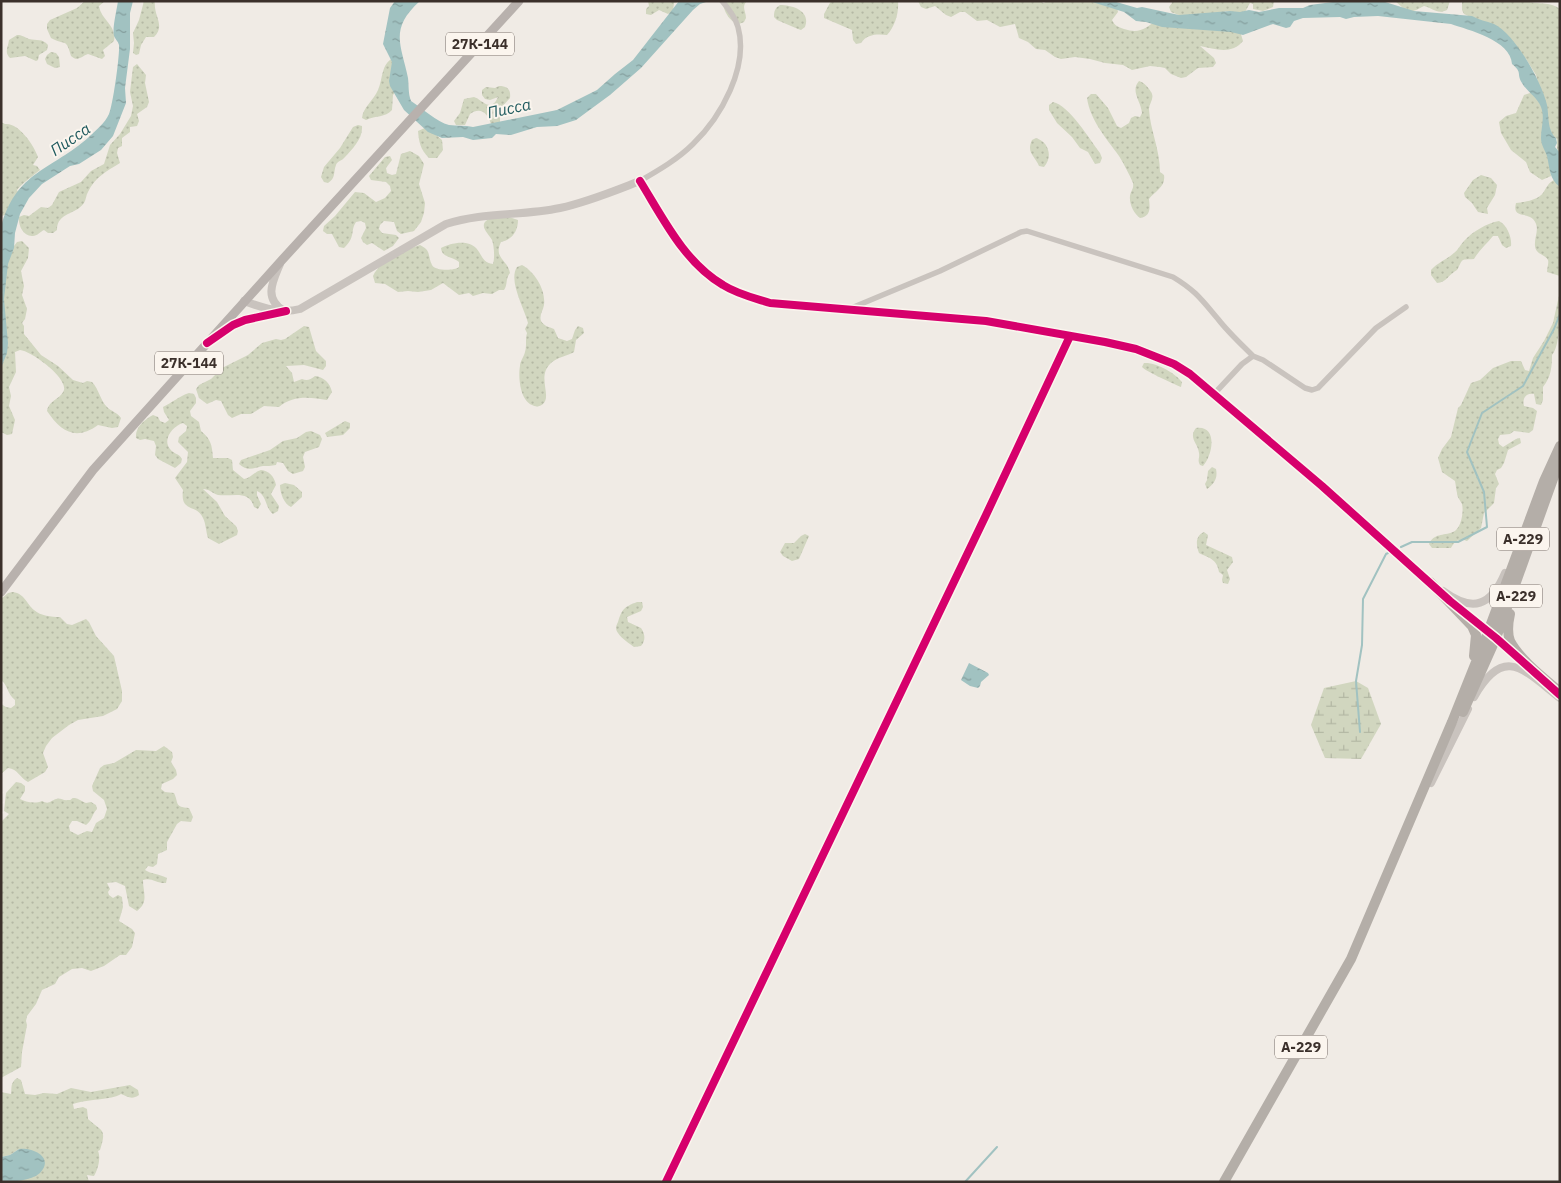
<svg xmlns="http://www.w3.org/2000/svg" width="1561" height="1183" viewBox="0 0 1561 1183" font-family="'IBM Plex Sans',sans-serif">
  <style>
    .green { fill: url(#green-dots) }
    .wetland { fill: url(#wetland-marsh) }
    .water { fill: url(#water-ripples) }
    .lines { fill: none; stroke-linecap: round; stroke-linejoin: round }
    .stream { stroke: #a1c2c1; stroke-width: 2 }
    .minor { stroke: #c9c3be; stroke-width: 5.5 }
    .tertiary { stroke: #c9c3be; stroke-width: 8 }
    .primary { stroke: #b8b1ad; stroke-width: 9 }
    .trunk { stroke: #b4aea8; stroke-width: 10 }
    .cycleway-casing { stroke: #fbf5ee; stroke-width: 11 }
    .cycleway { stroke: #d6006c; stroke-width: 8 }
    .labels { text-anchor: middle; stroke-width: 4; stroke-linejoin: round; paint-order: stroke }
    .shield { fill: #fbf5ee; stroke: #756b66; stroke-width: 1 }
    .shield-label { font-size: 14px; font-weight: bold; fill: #3b302b }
    .water-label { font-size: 16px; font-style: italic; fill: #1f5a5e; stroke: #fbf5ee }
  </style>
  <defs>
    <pattern id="green-dots" width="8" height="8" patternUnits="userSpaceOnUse" patternTransform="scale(1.25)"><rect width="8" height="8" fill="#d1d6bf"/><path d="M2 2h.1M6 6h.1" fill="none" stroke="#b4b8a4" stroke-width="1.8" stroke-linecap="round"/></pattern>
    <pattern id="wetland-marsh" width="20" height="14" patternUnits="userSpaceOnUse" patternTransform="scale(1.25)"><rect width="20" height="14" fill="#d1d6bf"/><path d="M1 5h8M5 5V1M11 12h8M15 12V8" fill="none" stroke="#b4b8a4"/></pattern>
    <pattern id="water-ripples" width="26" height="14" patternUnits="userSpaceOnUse" patternTransform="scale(1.25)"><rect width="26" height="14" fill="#a1c2c1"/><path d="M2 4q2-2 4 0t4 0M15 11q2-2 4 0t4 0" fill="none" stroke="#849e9d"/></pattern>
  </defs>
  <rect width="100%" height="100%" fill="#f0ebe5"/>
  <path class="green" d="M 85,1 L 105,1 L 99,6 C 101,20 117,25 114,41 L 103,50 L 105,56 L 102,59 L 88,54 C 80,57 78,62 71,56 C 66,37 65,46 51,38 L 47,29 L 47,24 L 50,20 L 77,8 Z
    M 144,1 L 155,1 C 153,16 166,25 154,37 L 146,37 L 141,45 L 139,54 L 136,55 L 133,53 L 134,43 L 133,33 L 139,20 Z
    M 648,1 L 683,1 L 674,3 L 673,11 L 668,14 L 659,10 L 651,15 L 646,14 L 646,9 L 649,6 Z
    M 722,1 L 747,1 C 741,7 746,11 746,18 L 744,22 L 739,24 C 729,22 724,11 722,1 Z
    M 831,1 L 898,1 C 899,13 895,26 887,35 C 877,34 867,34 861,43 L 856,44 L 853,40 L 852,30 L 824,18 L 824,14 Z
    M 918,1 L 1039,1 L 1044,3 L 1047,1 L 1106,1 L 1117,7 L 1118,12 L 1112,20 C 1115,26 1118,27 1124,29 C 1139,34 1146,29 1157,19 L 1240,31 L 1243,41 C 1232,55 1215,49 1200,46 L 1214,58 L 1216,63 L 1213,67 L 1198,68 L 1186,77 L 1181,78 L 1171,74 L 1165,68 L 1160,67 L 1150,66 L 1132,70 L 1123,65 L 1105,63 L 1090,59 L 1075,57 L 1061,59 L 1055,57 L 1045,50 L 1036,49 L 1028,42 L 1019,38 L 1015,24 L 1000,27 L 987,20 L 977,21 L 965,12 L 960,12 L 951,17 L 946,15 L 935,6 L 926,9 L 921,7 Z
    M 1171,1 L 1274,1 L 1273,7 L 1263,11 L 1253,9 L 1253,4 L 1250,3 L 1245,12 L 1240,13 L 1225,11 L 1223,15 L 1184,17 L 1171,12 L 1169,7 L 1172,3 Z
    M 1395,1 L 1450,1 L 1447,10 C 1437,15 1433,8 1424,6 C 1407,15 1409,13 1395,1 Z
    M 1462,1 L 1526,1 C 1538,5 1550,1 1560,9 L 1560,156 L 1557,149 L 1557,139 L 1551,134 L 1536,75 L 1526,59 L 1518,53 L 1505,33 L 1464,14 L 1462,10 Z
    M 780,5 C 793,5 811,11 805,27 L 801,30 L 798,29 L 777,20 L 774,17 C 774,11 775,8 780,5 Z
    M 17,35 C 22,35 24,37 29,39 C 37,41 42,38 48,45 L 47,50 L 39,55 L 38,60 L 36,61 L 25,56 L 10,58 C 4,52 8,48 9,40 Z
    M 51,52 L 56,53 L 59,57 L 60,67 L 55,68 L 47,64 L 45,59 L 47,55 Z
    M 393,58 L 396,91 L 393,95 L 392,110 C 385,118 376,115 366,120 L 362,118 C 363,107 374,100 378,90 C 383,79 381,64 393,58 Z
    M 137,64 L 146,75 L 145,83 L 149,102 L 147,107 L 137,114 L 139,121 L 137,126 L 130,127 L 130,132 L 122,138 L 122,146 L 118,148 L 117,153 L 120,163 C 107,171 95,177 88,192 C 86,195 86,200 84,203 C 76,215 57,212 57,230 L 53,233 L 48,233 L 44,230 C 40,232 37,236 33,236 C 23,237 18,225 19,217 L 24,215 L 29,216 L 41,207 L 48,208 L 52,205 L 59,192 L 81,182 L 91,171 L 104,164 L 110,145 L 120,134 L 131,116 L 133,106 L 130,92 L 133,67 Z
    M 1139,81 C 1144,82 1150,89 1152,94 C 1154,99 1149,104 1149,109 C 1150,130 1160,149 1160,172 L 1164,175 C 1166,187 1155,191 1149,199 C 1150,208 1151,216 1140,218 C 1134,214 1129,204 1130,196 C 1131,190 1134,189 1133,183 C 1129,174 1124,164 1119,156 C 1106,138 1090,120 1087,98 L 1091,94 L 1096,94 L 1108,108 L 1117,126 L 1121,128 L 1129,123 L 1131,118 L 1135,116 L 1140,117 L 1142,113 C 1141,101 1130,91 1139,81 Z
    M 499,86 C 508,86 511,90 510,98 L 500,109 L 500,123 L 491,124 C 488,114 481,106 470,114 L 465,125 L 456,125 L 454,121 L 460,113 L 464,99 L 474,97 C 484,101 491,113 498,97 L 490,100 L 485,99 L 482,95 L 482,90 L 486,87 L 495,88 Z
    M 1533,92 L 1543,109 L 1551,176 L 1542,180 L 1530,172 L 1526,162 L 1511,150 L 1501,133 L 1499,122 L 1506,116 L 1516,113 L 1524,95 Z
    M 1053,102 C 1069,105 1090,140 1100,153 L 1102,158 L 1100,163 L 1095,164 L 1088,152 L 1080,148 L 1072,137 L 1057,123 L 1049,110 L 1049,105 Z
    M 1,122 L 5,124 C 18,122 34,145 38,157 L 33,165 L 37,166 L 40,170 C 34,175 20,185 17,190 L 19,194 L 5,215 L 1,216 Z
    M 358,125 L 362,126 C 363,139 352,149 345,157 C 342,161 337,161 336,165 C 333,173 336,178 328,183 L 324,182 L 321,177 L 324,167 L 340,148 L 353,127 Z
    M 427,127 L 442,140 L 443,150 L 437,158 L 429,158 C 420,149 419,142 418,131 Z
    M 1036,138 C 1049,142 1053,157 1044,167 L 1039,166 C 1035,156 1026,153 1032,140 Z
    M 410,151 L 419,156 L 424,164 L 419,184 L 425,203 L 424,213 L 421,222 L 414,231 L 401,234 L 397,231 L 394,222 L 384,221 L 380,225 L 379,229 L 382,233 L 396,235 L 399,238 L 393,246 L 384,251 L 372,243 L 367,245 L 363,242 L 361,238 L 366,228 L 365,223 L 361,221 L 356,222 C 350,231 356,237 344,248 L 339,247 L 332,234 L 327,234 L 323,231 L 324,226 L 335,216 L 355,192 L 364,193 L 376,202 L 385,198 L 391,191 L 390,186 L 386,182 L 371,180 L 369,176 L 385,157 L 390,156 L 392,160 L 386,168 L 387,173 L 392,175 L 396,174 L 401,154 Z
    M 1481,175 L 1491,178 L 1497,185 L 1495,195 L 1487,208 L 1488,214 L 1478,212 L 1472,203 L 1465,197 L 1464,193 L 1473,180 Z
    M 1554,180 L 1560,180 L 1560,276 L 1547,272 C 1547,268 1549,263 1548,260 C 1545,254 1536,255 1535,246 C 1534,236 1541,228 1533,219 C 1526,212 1512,219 1516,203 C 1525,202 1538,200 1543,193 C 1547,187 1548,183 1554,180 Z
    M 509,217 L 518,220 C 518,231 512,240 501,242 C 493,258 508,260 510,273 C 505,279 508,285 504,290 L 499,290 L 492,294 L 483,293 L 473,296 L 469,293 L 459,295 L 443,283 L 431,290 L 418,292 L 408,291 L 398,292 L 385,284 L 375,283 L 373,276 C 380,260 405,250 420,245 C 432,251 427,255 432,265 C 435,271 454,271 459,267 L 459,262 C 452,256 442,258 441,248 C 450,243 468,239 476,248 C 482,254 482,263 493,264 C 495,257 494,246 492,240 C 489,234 477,225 489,219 C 494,217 503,218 509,217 Z
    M 1499,221 C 1507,225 1512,237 1511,246 L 1506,248 L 1502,245 L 1498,236 L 1493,236 C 1487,244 1479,250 1474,259 C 1459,260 1464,258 1457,270 C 1449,274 1446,283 1437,283 L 1431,275 L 1431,270 C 1437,263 1446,260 1454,253 C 1458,250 1460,245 1464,241 C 1472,232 1487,223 1499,221 Z
    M 22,241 L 29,248 L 28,258 L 21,271 L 24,286 L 22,295 L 27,309 L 25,319 L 22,323 L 24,326 L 24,334 L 41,355 L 58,366 L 73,380 L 83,383 L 87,381 L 92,382 C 99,389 100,400 107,407 C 112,412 117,412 121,418 L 118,427 L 112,428 L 98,425 C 76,441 61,432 47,411 C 49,400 61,399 64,390 C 67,377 31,351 20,350 L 15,352 L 16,372 L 9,387 L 11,396 L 9,406 L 15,420 L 12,434 L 7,435 L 1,432 L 2,305 L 4,275 L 11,250 L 17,242 Z
    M 522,265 C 535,272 546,290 544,305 C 543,311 539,315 541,321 C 544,326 549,327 554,329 L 558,338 L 567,341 L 572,339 L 575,330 L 578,326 L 583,328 L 584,333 L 576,340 L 574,352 C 567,356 555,358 550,364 C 537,377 552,396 543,404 C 540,407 535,407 532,405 C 520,400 518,377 520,366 C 520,361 524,357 525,352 C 527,345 525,340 527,333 L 525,329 L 528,323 C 524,307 508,281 517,267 Z
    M 1560,291 C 1560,306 1561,346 1552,355 C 1552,367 1551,377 1543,387 L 1543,400 L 1541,405 L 1536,404 L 1534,394 C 1526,393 1522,398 1524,406 L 1533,408 L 1537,411 L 1533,430 L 1529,433 L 1514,431 L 1510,434 L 1500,435 L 1498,439 L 1499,444 L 1503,447 L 1516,439 L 1520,438 L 1521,443 L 1508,450 L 1504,463 L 1501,468 L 1497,470 L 1495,474 L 1499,484 L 1496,488 L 1494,503 L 1484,513 L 1481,528 L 1467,541 C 1459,538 1455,541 1451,548 L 1432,548 L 1429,544 C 1434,533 1443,536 1453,532 C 1461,529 1464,512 1462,504 C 1460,500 1457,497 1457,493 C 1456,489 1456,486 1455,481 L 1442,472 L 1438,458 L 1442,449 L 1451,437 L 1458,408 L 1461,405 L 1471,383 L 1480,380 L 1493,368 L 1511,361 L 1521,361 L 1525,370 L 1529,371 L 1533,358 L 1544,341 L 1553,323 Z
    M 304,326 L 309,327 L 316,351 L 326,361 L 326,366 L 323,370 L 304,365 L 286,366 L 292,373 L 294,382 L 302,379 C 307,381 310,380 315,376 C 324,377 330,383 332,392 L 327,400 C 310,397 293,395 279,407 L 264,406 L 251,414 L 241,414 L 232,418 L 228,415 L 221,401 L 216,400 L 207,404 L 199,398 L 196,389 L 199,385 L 211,379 L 222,368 L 248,355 L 262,343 L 276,339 L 281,340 L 285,339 Z
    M 1144,363 C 1156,362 1175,373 1182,382 L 1181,387 C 1176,385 1145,371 1142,367 Z
    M 189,393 L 194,394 L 196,398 L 196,403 L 190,411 L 191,416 L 199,422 L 201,431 C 211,439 212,445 213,458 L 228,458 L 232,460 L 233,470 L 244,479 C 251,478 254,472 261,470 C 269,471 274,476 276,485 L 271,494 L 279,506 L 278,511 L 273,514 C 265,508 267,495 257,491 L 257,495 L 261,504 L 258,509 L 254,507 C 249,489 232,497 218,495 C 212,493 209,489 203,489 L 217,502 L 225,516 L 236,526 L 238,531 L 237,535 L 219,544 L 208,538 C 206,532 206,524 203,518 C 196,503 180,513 183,490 L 175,478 L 187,462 L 188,452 L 178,442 L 179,437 L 186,431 L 187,426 L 183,423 C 173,426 162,439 170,449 C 173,454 179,453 182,459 L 181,463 L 175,468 L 158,459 L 155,455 L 156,446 L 154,441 L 145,439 L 140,440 L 136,438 C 135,427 144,420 153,415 L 158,417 L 160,421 L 165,423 L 169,420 L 164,412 L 163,407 C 172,403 179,396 189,393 Z
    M 345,421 L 350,423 L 350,428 L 343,435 L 327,437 L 325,433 Z
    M 1196,428 C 1218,425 1213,455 1203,466 L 1200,465 C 1197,460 1200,458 1199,453 C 1198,443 1188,438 1196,428 Z
    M 311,431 L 320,435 L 322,439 L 319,447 L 305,452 L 303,457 L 305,467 L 303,471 L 293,474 L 288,471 L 283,463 L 277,462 L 276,465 C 271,466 267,466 263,466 C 253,468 248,472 239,464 L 241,460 L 270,450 L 283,441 L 297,438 L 306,432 Z
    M 1212,467 L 1216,469 C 1218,478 1214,484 1207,489 L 1205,484 L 1207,480 L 1208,471 Z
    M 285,483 L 294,485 L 302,492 L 302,497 L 291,507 C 284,504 280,493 280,485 Z
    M 1204,532 L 1208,535 L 1206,545 L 1232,557 L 1233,562 L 1227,570 L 1230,579 L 1228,584 L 1223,583 L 1222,580 L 1223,575 L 1219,572 C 1217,559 1209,558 1199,553 C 1196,545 1195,536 1204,532 Z
    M 805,534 L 809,536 L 799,559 L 792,561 L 783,556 L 780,552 L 785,543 L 794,543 L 801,536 Z
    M 13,592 C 25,594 26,603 34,610 C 41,616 51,617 60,617 L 67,624 L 72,625 L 86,619 L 89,622 L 96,636 L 114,656 L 122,691 L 122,701 L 117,709 L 103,716 L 78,720 L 69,725 L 52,738 L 46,746 L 43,753 L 48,767 L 45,772 L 28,782 C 20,778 18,769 8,768 L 1,774 L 1,704 L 6,707 L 11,708 L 15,705 L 15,700 C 7,694 8,685 1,680 L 1,599 L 8,593 Z
    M 637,602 L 642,602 L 643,607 L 641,611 L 627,617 L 628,622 L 641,628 C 645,634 646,640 641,646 L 634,647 C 629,643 622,639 618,633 C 615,629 616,626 618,622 C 622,609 624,607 637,602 Z
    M 164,746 L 172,752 L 173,757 L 171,762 L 176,770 L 177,775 L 173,779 L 162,784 L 161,789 L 165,792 L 174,793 C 179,803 174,807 189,808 L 193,817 L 191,822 L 181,821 L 177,824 L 167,842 L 167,850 L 158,854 L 157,864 L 153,867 L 148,866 L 145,870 C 151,874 160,874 167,878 L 166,883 C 158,884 151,877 143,880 C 143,893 149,902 137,911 L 129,906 L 125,886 L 116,882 L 107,883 L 110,889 L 108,892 L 109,895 L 113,898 L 118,895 L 122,897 L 123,907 L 119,921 L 132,929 L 135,933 L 132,947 L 126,955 L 120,955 L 104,966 L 91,971 L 82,968 L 72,969 L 59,977 L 55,984 L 42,990 L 36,1004 L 27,1016 L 26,1021 L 27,1025 L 22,1052 L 21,1067 L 1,1078 L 1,822 L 9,814 L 4,811 L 6,793 L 16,782 L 21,783 L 25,786 L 25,791 L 20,799 C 25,802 35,804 42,801 C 49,805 50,801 56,799 C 60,797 63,801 68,800 C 74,800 69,798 75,798 C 79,799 83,802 86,803 L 91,802 L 96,805 L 97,809 C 92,814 92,821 86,825 L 77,821 L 72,821 L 69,826 L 70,831 L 78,835 L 87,831 L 92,832 L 96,823 L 104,818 L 107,809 L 104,800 L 93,791 L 92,786 L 100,768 L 104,765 L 114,763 L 136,750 L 156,751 Z
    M 17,1078 L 21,1080 L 25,1094 L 35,1095 L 44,1093 L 57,1094 L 71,1088 L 91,1092 L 130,1085 L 138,1090 L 139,1095 C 132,1100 128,1097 121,1094 C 112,1100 86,1099 73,1104 L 74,1109 L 83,1107 L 87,1109 L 88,1119 C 102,1132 107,1128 100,1150 L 98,1151 C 101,1158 98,1169 94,1176 L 87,1175 L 89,1182 L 15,1182 L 39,1173 L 19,1149 L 10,1155 L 1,1157 L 1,1092 L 11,1094 C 12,1087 10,1083 17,1078 Z"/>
  <path class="wetland" d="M 1356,681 L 1368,688 L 1381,724 L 1361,759 L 1325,758 L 1311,725 L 1324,688 Z"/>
  <path class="water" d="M 118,1 L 133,1 L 130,13 L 130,49 L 125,88 L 126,103 L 113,136 L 101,150 L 79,164 L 70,166 L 42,184 L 29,198 L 20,214 L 15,233 L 14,248 L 8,264 L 4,299 L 8,343 L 7,353 L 1,368 L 1,227 C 16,171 52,170 89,137 C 96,130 105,123 109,114 C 113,105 120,54 119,45 C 118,41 115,39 114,36 C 112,28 117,9 118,1 Z
    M 395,1 L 420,1 C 389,29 401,44 408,78 C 409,86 408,93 411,101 C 422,108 437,122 449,125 C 457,126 465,125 473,127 L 557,110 L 597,90 L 615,74 L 633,60 L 679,1 L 709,1 L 700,4 L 693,10 L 641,68 L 610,95 L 576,120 L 557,126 L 537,127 L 511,135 L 496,134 L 492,138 L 473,140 L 463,137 L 442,138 L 428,132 L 404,110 L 390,86 L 389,81 L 392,62 L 383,44 L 390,8 Z
    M 1089,1 L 1113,1 L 1137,8 L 1142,7 L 1179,15 L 1230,11 L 1240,12 L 1249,10 L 1259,12 L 1279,8 L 1303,8 L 1310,5 L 1340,1 L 1382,1 L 1414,11 L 1472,16 C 1479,20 1486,21 1494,24 C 1515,34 1542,82 1547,105 C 1549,115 1547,130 1556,138 L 1557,143 L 1555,147 L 1560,153 L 1560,187 C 1549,179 1550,169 1547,156 C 1545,150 1541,145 1541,138 C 1541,127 1545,118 1541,107 C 1537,97 1527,92 1522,83 C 1516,73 1523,73 1512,64 C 1511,40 1468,30 1451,24 L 1378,16 L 1354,17 L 1346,19 L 1340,17 L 1303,18 L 1294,21 L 1290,27 L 1286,28 L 1273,24 L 1243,35 L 1231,32 L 1162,27 L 1146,22 L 1136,21 L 1124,12 Z
    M 969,663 L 988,673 L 989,675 L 981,682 L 980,686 L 978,688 L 970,686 L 961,680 Z
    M 19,1149 C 32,1147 55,1157 40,1173 C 31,1181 12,1182 1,1182 L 1,1157 L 10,1155 Z"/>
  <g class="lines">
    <path class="stream" d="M 1401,547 L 1412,542 L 1458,542 L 1487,527 L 1484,492 L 1467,452 L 1482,413 L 1523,386 L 1554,329 L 1560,314
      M 1360,732 L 1356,681 L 1362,645 L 1363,599 L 1386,554 L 1388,553
      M 965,1182 L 997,1147"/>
    <path class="minor" d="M 640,181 C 659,170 678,159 693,144 C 721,117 749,67 738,27 C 735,17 729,9 722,1
      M 849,309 L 940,271 L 1021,232 L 1027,231 L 1173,277 C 1196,291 1201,299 1218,319 C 1228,332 1241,344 1253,356
      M 1214,394 L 1242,364 L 1253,356 L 1263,360 L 1305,388 L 1312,390 L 1318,388 L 1376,328 L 1406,307
      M 666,1182 L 986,515 L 1070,336"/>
    <path class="tertiary" d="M 280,264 C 273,281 263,298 284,311
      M 244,301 C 263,308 281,314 300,309 L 446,224 C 483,212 522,216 560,208 C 588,202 614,191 640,181 C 663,218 684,262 723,285 C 737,294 754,298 770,303 L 986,321 L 1105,342 L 1136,349 L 1174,364 L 1190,374 L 1322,486 L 1433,585
      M 216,336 C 239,321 251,317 277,313
      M 1443,591 C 1473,613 1491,606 1505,573
      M 1466,614 L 1516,656
      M 1474,697 C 1504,644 1524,670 1560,698
      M 1431,783 L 1468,709"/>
    <path class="primary" d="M 1,592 L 93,470 L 282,260 L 519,1"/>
    <path class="trunk" d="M 1430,582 L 1472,626 L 1476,635 L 1474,656
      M 1510,614 C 1508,623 1507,633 1510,641 C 1519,659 1545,679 1560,692
      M 1463,712 L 1496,638 L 1558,465
      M 1224,1182 L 1351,959 L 1452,722 L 1488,632 L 1544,481 L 1560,446"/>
    <g class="cycleway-casing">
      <path id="cycleway" d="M 640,181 C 663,218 684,262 723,285 C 737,294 754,298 770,303 L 986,321 L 1105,342 L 1136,349 L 1174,364 L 1190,374 L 1322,486 L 1450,601 L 1496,638 L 1560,695
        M 207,343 L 233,325 L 245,320 L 286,311
        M 666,1182 L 986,515 L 1070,336"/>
    </g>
    <use href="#cycleway" class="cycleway"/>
  </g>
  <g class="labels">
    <g class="shield">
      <rect x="446" y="32.5" width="68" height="23" rx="4"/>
      <rect x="155" y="351.5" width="68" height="23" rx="4"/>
      <rect x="1497" y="527.5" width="52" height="23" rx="4"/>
      <rect x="1490" y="584.5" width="52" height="23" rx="4"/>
      <rect x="1275" y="1035.5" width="52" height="23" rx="4"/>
    </g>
    <g class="shield-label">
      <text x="480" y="49">27К-144</text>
      <text x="189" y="368">27К-144</text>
      <text x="1523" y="544">А-229</text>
      <text x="1516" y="601">A-229</text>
      <text x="1301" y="1052">А-229</text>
    </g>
    <g class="water-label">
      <text transform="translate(509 108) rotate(-12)" y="6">Писса</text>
      <text transform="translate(70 139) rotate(-34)" y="6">Писса</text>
    </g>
  </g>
  <rect width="1561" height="1183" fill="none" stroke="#3b302b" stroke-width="5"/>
</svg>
